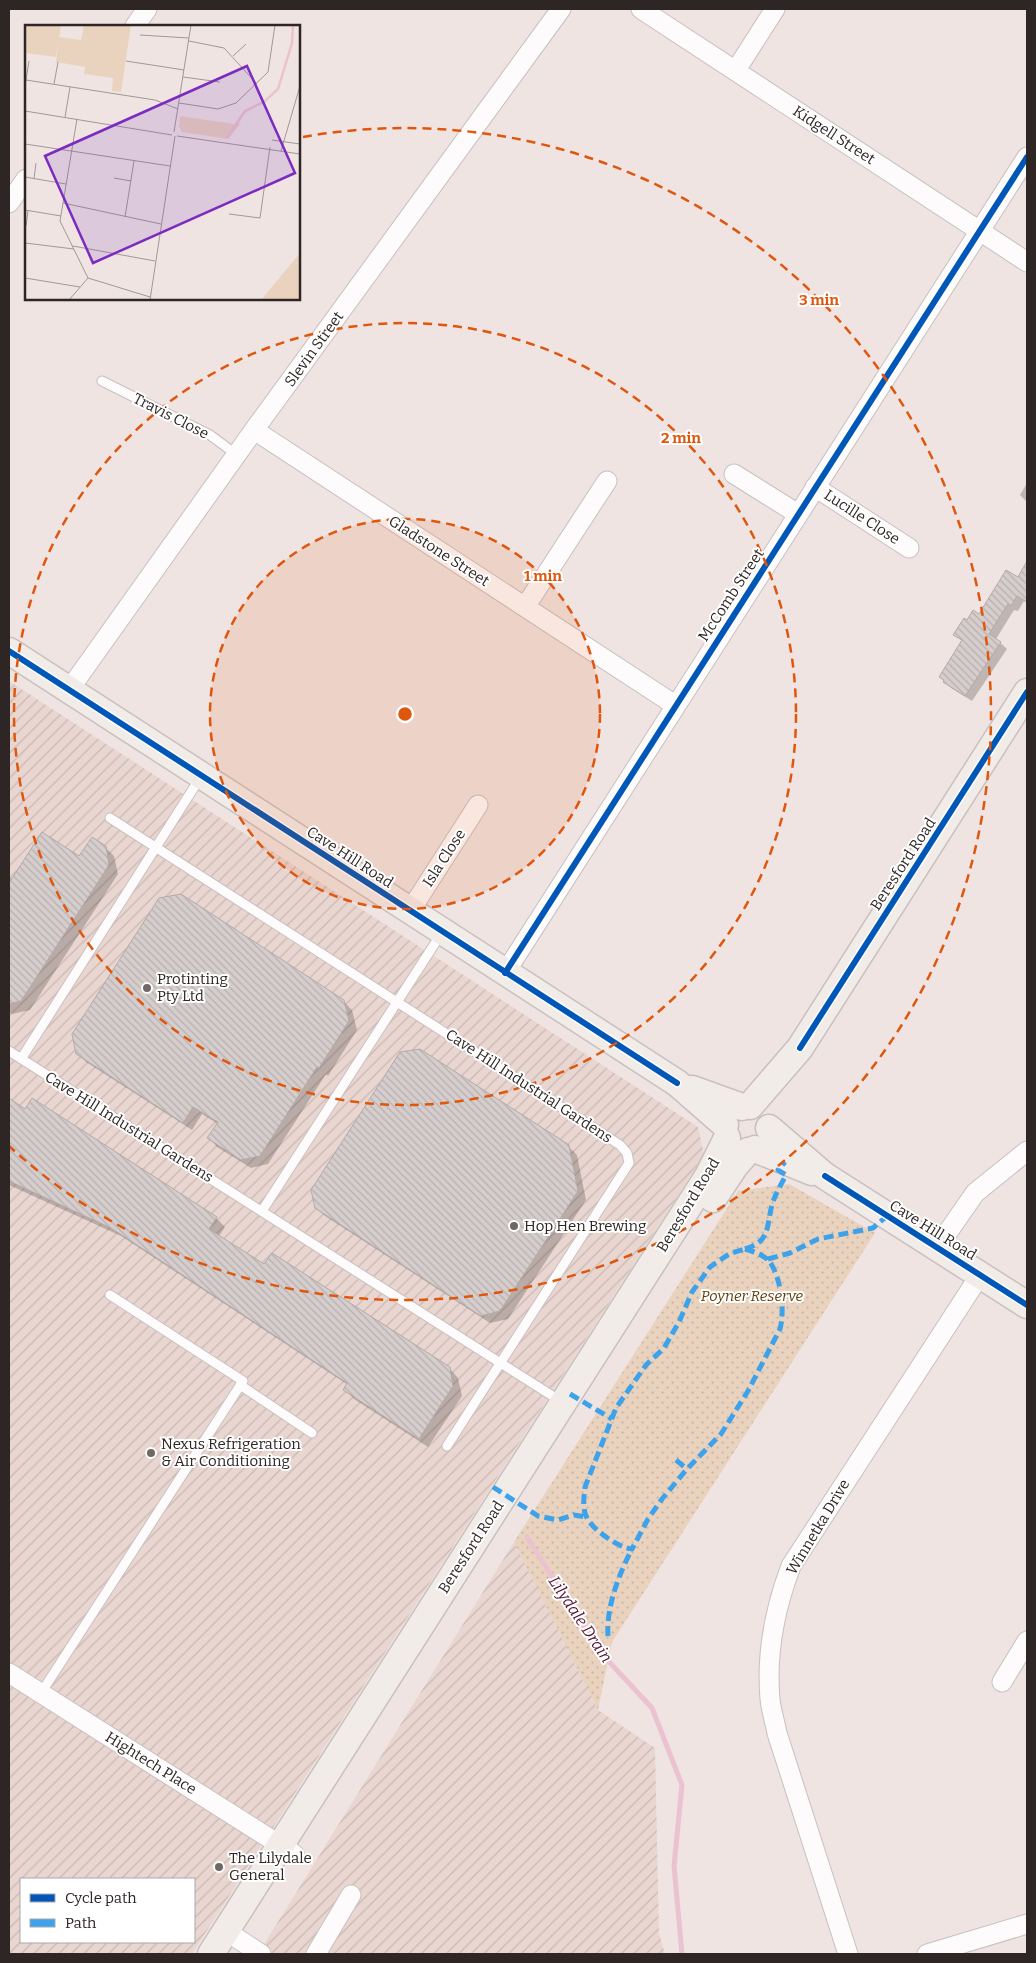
<svg xmlns="http://www.w3.org/2000/svg" width="1036" height="1963" viewBox="0 0 1036 1963" font-family="Bitter,serif">
  <style>
    .industrial { fill: url(#industrial-furrows); fill-rule: evenodd }
    .green { fill: url(#green-dots) }
    .shadow { fill: #0003 }
    .lines { fill: none; stroke-linecap: round; stroke-linejoin: round }
    .stream { stroke: #ebc2d0; stroke-width: 5 }
    .building { fill: url(#building-back-hatch); stroke: #b2aaa9 }
    .lane-casing { stroke: #c8c0bf; stroke-width: 11 }
    .street-casing { stroke: #c8c0bf; stroke-width: 21 }
    .secondary-casing { stroke: #c8c0bf; stroke-width: 29 }
    .lane { stroke: #fdfbfb; stroke-width: 9 }
    .street { stroke: #fdfbfb; stroke-width: 19 }
    .secondary { stroke: #f2ece9; stroke-width: 26 }
    .quiet { stroke: #3ea2eb; stroke-width: 5; stroke-dasharray: 10 5; stroke-linecap: butt }
    .cycleway-casing { stroke: #fff; stroke-width: 9 }
    .cycleway { stroke: #0057b8; stroke-width: 6 }
    .ring { fill: none; stroke: #df560d; stroke-width: 2.5; stroke-dasharray: 9 6 }
    .poi-dot { fill: #716866; stroke: #fff; stroke-width: 2 }
    .labels { text-anchor: middle; stroke-width: 4; stroke-linejoin: round; paint-order: stroke }
    .street-label { font-size: 15px; fill: #2d2624; stroke: #fff }
    .poi-label { font-size: 15px; fill: #2d2624; stroke: #fff; text-anchor: start }
    .park-label { font-size: 15px; font-style: italic; fill: #603e0c; stroke: #fff }
    .water-label { font-size: 16px; font-style: italic; fill: #521534; stroke: #fff }
    .inset-river { fill: none; stroke: #ebc2d0; stroke-width: 2.5 }
    .inset-road { fill: none; stroke: #a19896; stroke-width: 1 }
    .view { fill: #7b2cbf; fill-opacity: 0.15; stroke: #7b2cbf; stroke-width: 2.5 }
    .inset-edge { fill: none; stroke: #2d2624; stroke-width: 2.5 }
    .centre { fill: #df560d; stroke: #fff; stroke-width: 2.5 }
    .ring-label { font-size: 15px; text-anchor: middle; font-weight: bold; fill: #df560d; stroke: #fff; stroke-width: 4; stroke-linejoin: round; paint-order: stroke }
  </style>
  <defs>
    <pattern id="industrial-furrows" width="10" height="10" patternUnits="userSpaceOnUse" patternTransform="scale(1.25)"><rect width="10" height="10" fill="#ead6d1"/><path d="M-1 1l2-2M0 10L10 0M9 11l2-2" fill="none" stroke="#c9b8b3"/></pattern>
    <pattern id="green-dots" width="8" height="8" patternUnits="userSpaceOnUse" patternTransform="scale(1.25)"><rect width="8" height="8" fill="#e9d3be"/><path d="M2 2h.1M6 6h.1" fill="none" stroke="#c8b5a3" stroke-width="1.8" stroke-linecap="round"/></pattern>
    <pattern id="building-back-hatch" width="6" height="6" patternUnits="userSpaceOnUse" patternTransform="scale(1.25)"><rect width="6" height="6" fill="#d6cdcd"/><path d="M-1 5l2 2M0 0l6 6M5-1l2 2" fill="none" stroke="#b8b0b0"/></pattern>
  </defs>
  <rect width="100%" height="100%" fill="#efe4e2"/>
  <path class="industrial" d="M 9,681 L 698,1127 L 704,1155 L 192,1954 L 9,1954 ZM 21,1879 L 194,1879 L 194,1942 L 21,1942 Z
    M 514,1542 L 598,1710 L 655,1748 L 659,1933 L 665,1954 L 258,1954 Z"/>
  <path class="green" d="M 789,1184 L 875,1233 L 612,1642 L 598,1710 L 514,1542 L 738,1191 Z"/>
  <path class="shadow" d="M 1027,483 L 1027,502 L 1020,495 Z
    M 1027,564 L 1027,603 L 1024,601 L 1018,611 L 1014,610 L 996,639 L 1007,649 L 972,701 L 951,688 L 941,677 L 963,642 L 955,634 L 967,621 L 979,616 L 1018,578 Z
    M 105,847 L 114,856 L 118,874 L 30,1010 L 12,1014 L 9,1012 L 9,877 L 12,879 L 80,858 Z
    M 343,1001 L 352,1010 L 357,1030 L 328,1076 L 326,1074 L 268,1164 L 251,1168 L 217,1147 L 209,1138 L 218,1124 L 202,1114 L 192,1130 L 86,1062 L 77,1053 Z
    M 9,1100 L 216,1218 L 225,1227 L 219,1236 L 265,1266 L 449,1368 L 458,1378 L 462,1396 L 428,1447 L 354,1399 L 345,1390 L 348,1385 L 121,1236 L 9,1185 Z
    M 568,1146 L 577,1155 L 586,1200 L 508,1319 L 490,1323 L 325,1216 L 316,1208 Z"/>
  <g class="lines">
    <path class="stream" d="M 527,1537 L 599,1651 L 652,1708 L 682,1785 L 674,1866 L 682,1954"/>
  </g>
  <path class="building" d="M 1027,561 L 1027,602 L 1017,596 L 1011,606 L 1008,604 L 989,634 L 1001,642 L 965,696 L 943,682 L 944,680 L 939,677 L 962,640 L 953,635 L 964,618 L 967,620 L 973,610 L 979,614 L 1006,570 L 1018,577 Z
    M 42,832 L 79,856 L 92,837 L 106,846 L 109,865 L 21,1001 L 9,1004 L 9,883 Z
    M 181,894 L 344,1000 L 349,1021 L 319,1068 L 317,1067 L 260,1156 L 241,1160 L 207,1138 L 218,1122 L 193,1107 L 183,1123 L 76,1054 L 72,1034 L 159,898 Z
    M 420,1049 L 569,1145 L 578,1191 L 500,1311 L 481,1316 L 315,1208 L 311,1190 L 400,1052 Z
    M 9,1098 L 25,1109 L 32,1098 L 217,1217 L 209,1229 L 264,1264 L 272,1253 L 450,1367 L 453,1386 L 419,1439 L 343,1390 L 347,1383 L 111,1228 L 9,1181 Z"/>
  <g class="lines">
    <g class="lane-casing">
      <path id="lane" d="M 102,381 L 210,435 L 237,455
        M 110,818 L 620,1145 L 627,1153 L 629,1163 L 447,1446
        M 9,1051 L 562,1402
        M 21,1059 L 200,778
        M 262,1211 L 441,934
        M 240,1385 L 312,1433
        M 41,1693 L 243,1381 L 110,1295"/>
    </g>
    <g class="street-casing">
      <path id="street" d="M 641,9 L 1027,262
        M 135,26 L 147,9
        M 736,70 L 775,9
        M 9,203 L 26,179
        M 254,430 L 675,705
        M 734,474 L 798,514
        M 815,487 L 909,548
        M 525,607 L 607,481
        M 69,690 L 254,430 L 561,9
        M 410,911 L 478,805
        M 505,973 L 1027,157
        M 939,1248 L 948,1232 L 975,1193 L 1027,1151
        M 9,1673 L 294,1854
        M 1002,1682 L 1027,1641
        M 226,1931 L 261,1954
        M 316,1954 L 351,1895
        M 848,1954 L 777,1733 C 775,1722 771,1710 770,1699 C 766,1653 775,1608 791,1566 L 980,1275
        M 927,1954 L 1027,1924"/>
    </g>
    <g class="secondary-casing">
      <path id="secondary" d="M 9,651 L 677,1083 L 725,1125
        M 692,1089 L 742,1107
        M 750,1106 L 800,1048 L 1027,692
        M 769,1128 L 825,1176 L 1027,1305
        M 755,1149 L 812,1172
        M 713,1199 L 735,1166 L 748,1151
        M 211,1954 L 708,1176 L 727,1138"/>
    </g>
    <use href="#lane" class="lane"/>
    <use href="#street" class="street"/>
    <use href="#secondary" class="secondary"/>
    <path class="quiet" d="M 745,1249 C 752,1251 764,1255 769,1261 C 781,1276 785,1311 780,1329 L 748,1391 L 721,1434 L 687,1469 L 662,1499 L 648,1519 L 632,1549 C 619,1548 593,1530 587,1518 C 582,1509 584,1496 585,1487 L 616,1408 L 646,1365 L 664,1348 L 679,1322 L 692,1292 L 710,1267 L 729,1254 Z
      M 745,1249 C 771,1241 766,1227 772,1205 C 775,1194 781,1185 786,1175 L 778,1170 L 785,1162
      M 768,1259 L 790,1253 L 818,1239 L 873,1228 L 887,1216
      M 570,1394 L 612,1419
      M 676,1460 L 687,1469
      M 493,1487 L 538,1516 L 558,1520 L 574,1515 L 586,1517
      M 608,1636 C 606,1607 619,1574 632,1549"/>
    <g class="cycleway-casing">
      <path id="cycleway" d="M 9,651 L 677,1083
        M 505,973 L 1027,157
        M 800,1048 L 1027,692
        M 825,1176 L 1027,1305"/>
    </g>
    <use href="#cycleway" class="cycleway"/>
  </g>
  <circle cx="405" cy="714" r="195" fill="#df560d" fill-opacity=".12"/>
  <g class="ring">
    <circle cx="405" cy="714" r="195"/>
    <circle cx="405" cy="714" r="391"/>
    <path d="M303 137A586 586 0 1 1 9 1146"/>
  </g>
  <g class="poi-dot">
    <circle cx="147" cy="988" r="5"/>
    <circle cx="514" cy="1226" r="5"/>
    <circle cx="151" cy="1453" r="5"/>
    <circle cx="219" cy="1867" r="5"/>
  </g>
  <g class="labels">
    <g class="street-label">
      <text transform="translate(834 135) rotate(33)" y="5">Kidgell Street</text>
      <text transform="translate(314 349) rotate(-54)" y="5">Slevin Street</text>
      <text transform="translate(171 416) rotate(27)" y="5">Travis Close</text>
      <text transform="translate(862 517) rotate(33)" y="5">Lucille Close</text>
      <text transform="translate(439 551) rotate(33)" y="5">Gladstone Street</text>
      <text transform="translate(731 595) rotate(-57)" y="5">McComb Street</text>
      <text transform="translate(350 857) rotate(33)" y="5">Cave Hill Road</text>
      <text transform="translate(444 858) rotate(-57)" y="5">Isla Close</text>
      <text transform="translate(903 864) rotate(-57)" y="5">Beresford Road</text>
      <text transform="translate(529 1086) rotate(33)" y="5">Cave Hill Industrial Gardens</text>
      <text transform="translate(129 1127) rotate(32)" y="5">Cave Hill Industrial Gardens</text>
      <text transform="translate(688 1205) rotate(-59)" y="5">Beresford Road</text>
      <text transform="translate(933 1230) rotate(32)" y="5">Cave Hill Road</text>
      <text transform="translate(818 1527) rotate(-59)" y="5">Winnetka Drive</text>
      <text transform="translate(471 1547) rotate(-57)" y="5">Beresford Road</text>
      <text transform="translate(151 1763) rotate(32)" y="5">Hightech Place</text>
    </g>
    <g class="poi-label">
      <text x="157" y="984">Protinting<tspan x="157" dy="17">Pty Ltd</tspan></text>
      <text x="524" y="1231">Hop Hen Brewing</text>
      <text x="161" y="1449">Nexus Refrigeration<tspan x="161" dy="17">&amp; Air Conditioning</tspan></text>
      <text x="229" y="1863">The Lilydale<tspan x="229" dy="17">General</tspan></text>
    </g>
    <g class="park-label">
      <text x="752" y="1301">Poyner Reserve</text>
    </g>
    <g class="water-label">
      <text transform="translate(581 1619) rotate(56)" y="6">Lilydale Drain</text>
    </g>
  </g>
  <g transform="translate(25 25)">
    <rect width="275" height="275" fill="#efe4e2"/>
    <path d="M 59,0 L 106,0 L 96,67 L 87,66 L 88,53 L 59,49 L 60,42 L 31,37 L 34,12 L 56,15 ZM 155,91 L 209,99 L 216,98 L 203,114 L 157,107 L 154,102 ZM 275,228 L 275,275 L 236,275 Z" fill="#e9d3be"/>
    <path d="M 0,0 L 36,0 L 31,32 L 0,28 Z" fill="#e9d3be"/>
    <path d="M 275,242 L 275,272 L 248,275 L 249,264 L 256,251 L 263,245 Z" fill="#e9d3be"/>
    <path class="inset-river" d="M 202,113 L 220,86 L 239,77 L 253,64 L 267,18 L 268,0"/>
    <path class="inset-road" d="M 115,10 L 164,13M 164,16 L 199,23 L 232,59M 208,31 L 221,19M 101,36 L 159,45M 158,52 L 195,57M 1,55 L 130,75 L 153,84M 29,59 L 33,37M 0,61 L 4,36M 154,78 L 193,84 L 211,78 L 243,47 L 250,0M 0,86 L 147,110M 40,92 L 45,62M 52,94 L 35,196 L 63,253M 149,107 L 166,0M 152,111 L 275,129M 247,115 L 275,119M 0,119 L 145,141M 256,126 L 275,61M 0,152 L 41,159M 89,153 L 106,156M 9,154 L 11,138M 38,178 L 136,199M 0,185 L 36,191M 204,189 L 235,193 L 245,122M 100,192 L 109,136M 1,201 L 3,186M 0,218 L 49,224M 48,221 L 130,236M 0,253 L 55,262M 63,253 L 125,272M 44,275 L 63,253M 125,275 L 150,111"/>
    <path class="view" d="M 222,41 L 270,148 L 68,238 L 20,131 Z"/>
    <rect width="275" height="275" class="inset-edge"/>
  </g>
  <circle cx="405" cy="714" r="8" class="centre"/>
  <g class="ring-label">
    <text x="819" y="305">3 min</text>
    <text x="681" y="443">2 min</text>
    <text x="543" y="581">1 min</text>
  </g>
  <rect width="1036" height="1963" fill="none" stroke="#2d2624" stroke-width="20"/>
  <rect x="20" y="1878" width="175" height="65" fill="#ffffff" stroke="#aba8a7"/>
  <rect x="30" y="1894" width="25" height="8" fill="#0057b8" stroke="#aba8a7"/>
  <text x="65" y="1903" font-size="15" fill="#2d2624">Cycle path</text>
  <rect x="30" y="1919" width="25" height="8" fill="#3ea2eb" stroke="#aba8a7"/>
  <text x="65" y="1928" font-size="15" fill="#2d2624">Path</text>
</svg>
